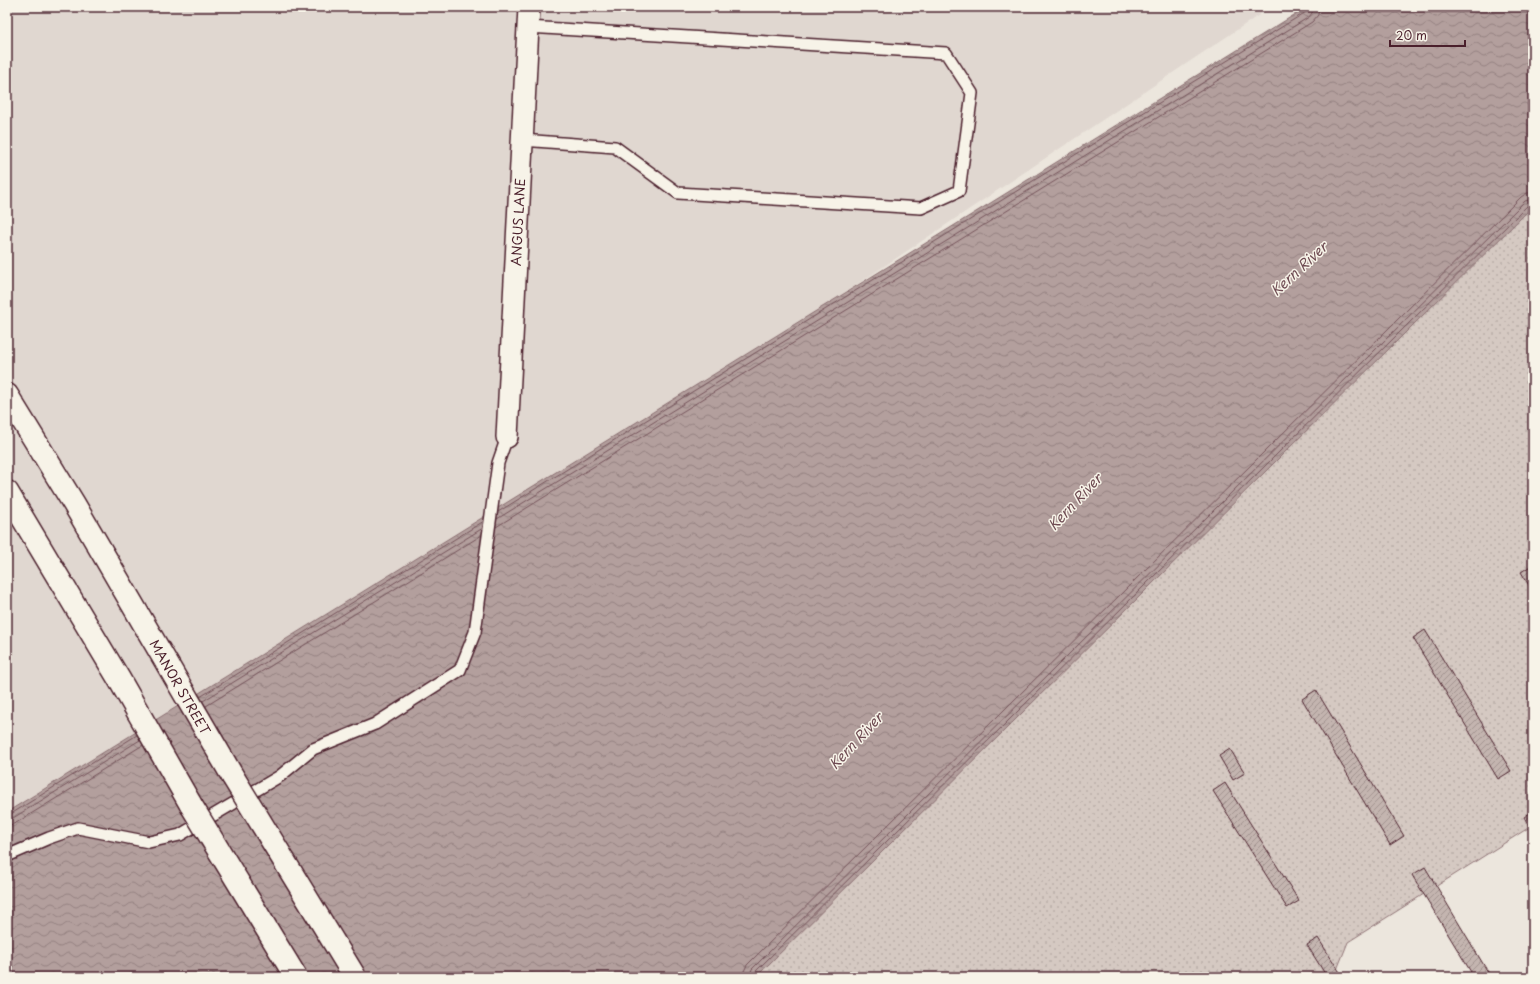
<svg xmlns="http://www.w3.org/2000/svg" width="1540" height="984" viewBox="0 0 1540 984" font-family="'Playpen Sans',sans-serif">
  <style>
    .built { fill: #e0d7d0 }
    .grass { fill: url(#grass-dots); stroke: #907476 }
    .water { fill: url(#water-waves); stroke: #896c6f }
    .lines { fill: none; stroke-linecap: round; stroke-linejoin: round }
    .shore { stroke: #745259; stroke-width: 1 }
    .building { fill: url(#building-hatch); stroke: #4a1f2b }
    .lane-casing { stroke: #4a1f2b; stroke-width: 14 }
    .street-casing { stroke: #4a1f2b; stroke-width: 24 }
    .primary-casing { stroke: #4a1f2b; stroke-width: 25 }
    .lane { stroke: #f7f3e8; stroke-width: 11 }
    .street { stroke: #f7f3e8; stroke-width: 21 }
    .primary { stroke: #f7f3e8; stroke-width: 22 }
    .primary-bridge-casing { stroke: #4a1f2b; stroke-width: 25; stroke-linecap: butt }
    .primary-bridge { stroke: #f7f3e8; stroke-width: 22 }
    .labels { text-anchor: middle; stroke-width: 3; stroke-linejoin: round; paint-order: stroke }
    .street-label { font-size: 13px; fill: #4a1f2b; stroke: #f7f3e8 }
    .water-label { font-size: 14px; font-style: italic; fill: #6f4c53; stroke: #f7f3e8 }
  </style>
  <defs>
    <pattern id="grass-dots" width="8" height="8" patternUnits="userSpaceOnUse"><rect width="8" height="8" fill="#d5c9c2"/><path d="M2 2h.1M6 6h.1" fill="none" stroke="#b8aca7" stroke-width="1.8" stroke-linecap="round"/></pattern>
    <pattern id="water-waves" width="16" height="10" patternUnits="userSpaceOnUse"><rect width="16" height="10" fill="#b39f9d"/><path d="M0 5q4-4 8 0t8 0" fill="none" stroke="#948180"/></pattern>
    <pattern id="building-hatch" width="6" height="6" patternUnits="userSpaceOnUse"><rect width="6" height="6" fill="#c4b5b0"/><path d="M-1 1l2-2M0 6l6-6M5 7l2-2" fill="none" stroke="#a1938f"/></pattern>
  </defs>
  <rect width="100%" height="100%" fill="#ece6dd"/>
  <filter id="ink" filterUnits="userSpaceOnUse"><feTurbulence type="fractalNoise" baseFrequency=".025" numOctaves="2"/><feDisplacementMap in="SourceGraphic" scale="8" xChannelSelector="R" yChannelSelector="G"/><feConvolveMatrix kernelMatrix="1 2 1 2 8 2 1 2 1" color-interpolation-filters="sRGB"/></filter>
  <g filter="url(#ink)">
    <path class="built" d="M 7,7 L 1271,7 L 58,820 L 7,839 Z"/>
    <path class="grass" d="M 1533,7 L 1533,825 L 1348,942 L 1334,977 L 480,977 Z"/>
    <path class="water" d="M 1307,7 L 1533,7 L 1533,206 L 756,977 L 7,977 L 7,812 Z"/>
    <g class="lines">
      <path class="shore" d="M 498,512 L 1306,12 L 1308,7
        M 497,519 L 1309,17 L 1312,13 L 1313,7
        M 496,527 L 1312,22 L 1318,15 L 1319,7
        M 200,697 L 484,521
        M 203,701 L 483,528
        M 206,706 L 482,535
        M 7,815 L 11,814 L 137,735
        M 7,820 L 13,818 L 140,740
        M 7,826 L 16,823 L 143,745
        M 743,977 L 744,971 L 747,965 L 1521,197 L 1527,193 L 1533,193
        M 749,977 L 752,969 L 1525,201 L 1533,199
        M 754,977 L 755,972 L 1528,205 L 1533,204"/>
    </g>
    <path class="building" d="M 1532,565 L 1533,567 L 1533,592 L 1521,572 Z
      M 1425,630 L 1511,771 L 1498,779 L 1413,638 Z
      M 1316,690 L 1404,836 L 1390,845 L 1302,699 Z
      M 1230,749 L 1245,773 L 1233,780 L 1219,756 Z
      M 1225,783 L 1299,901 L 1287,908 L 1213,791 Z
      M 1533,811 L 1533,833 L 1524,817 Z
      M 1425,867 L 1491,977 L 1474,977 L 1412,875 Z
      M 1318,938 L 1343,977 L 1327,977 L 1307,945 Z"/>
    <g class="lines">
      <g class="lane-casing">
        <path id="lane" d="M 522,140 L 615,147 L 678,193 L 921,208 L 959,191 L 972,93 L 946,53 L 528,27
          M 7,856 L 49,838 L 78,828 L 149,842 L 180,835 L 280,776 L 313,749 L 375,724 L 460,670 L 475,632 L 498,463 L 507,437"/>
      </g>
      <g class="street-casing">
        <path id="street" d="M 507,437 L 529,7"/>
      </g>
      <g class="primary-casing">
        <path id="primary" d="M 7,395 L 74,504 L 233,777
          M 7,492 L 119,679 L 191,805"/>
      </g>
      <use href="#lane" class="lane"/>
      <use href="#street" class="street"/>
      <use href="#primary" class="primary"/>
      <g class="primary-bridge-casing">
        <path id="primary-bridge" d="M 233,777 L 355,977
          M 191,805 L 296,977"/>
      </g>
      <use href="#primary-bridge" class="primary-bridge"/>
    </g>
  </g>
  <g class="labels">
    <g class="street-label">
      <text transform="translate(518 222) rotate(-87)" y="5">ANGUS LANE</text>
      <text transform="translate(180 687) rotate(60)" y="5">MANOR STREET</text>
    </g>
    <g class="water-label">
      <text transform="translate(1299 269) rotate(-43)" y="5">Kern River</text>
      <text transform="translate(1075 502) rotate(-47)" y="5">Kern River</text>
      <text transform="translate(856 741) rotate(-47)" y="5">Kern River</text>
    </g>
  </g>
  <rect width="1540" height="984" fill="none" stroke="#f7f3e8" stroke-width="24"/>
  <rect x="12" y="12" width="1516" height="960" fill="none" stroke="#4a1f2b" stroke-width="1.5" filter="url(#ink)"/>
  <path d="M1390 40v6h75v-6" fill="none" stroke="#4a1f2b" stroke-width="2"/>
  <text x="1396" y="40" font-size="12" fill="#4a1f2b" stroke="#f7f3e8" stroke-width="3" paint-order="stroke">20 m</text>
</svg>
